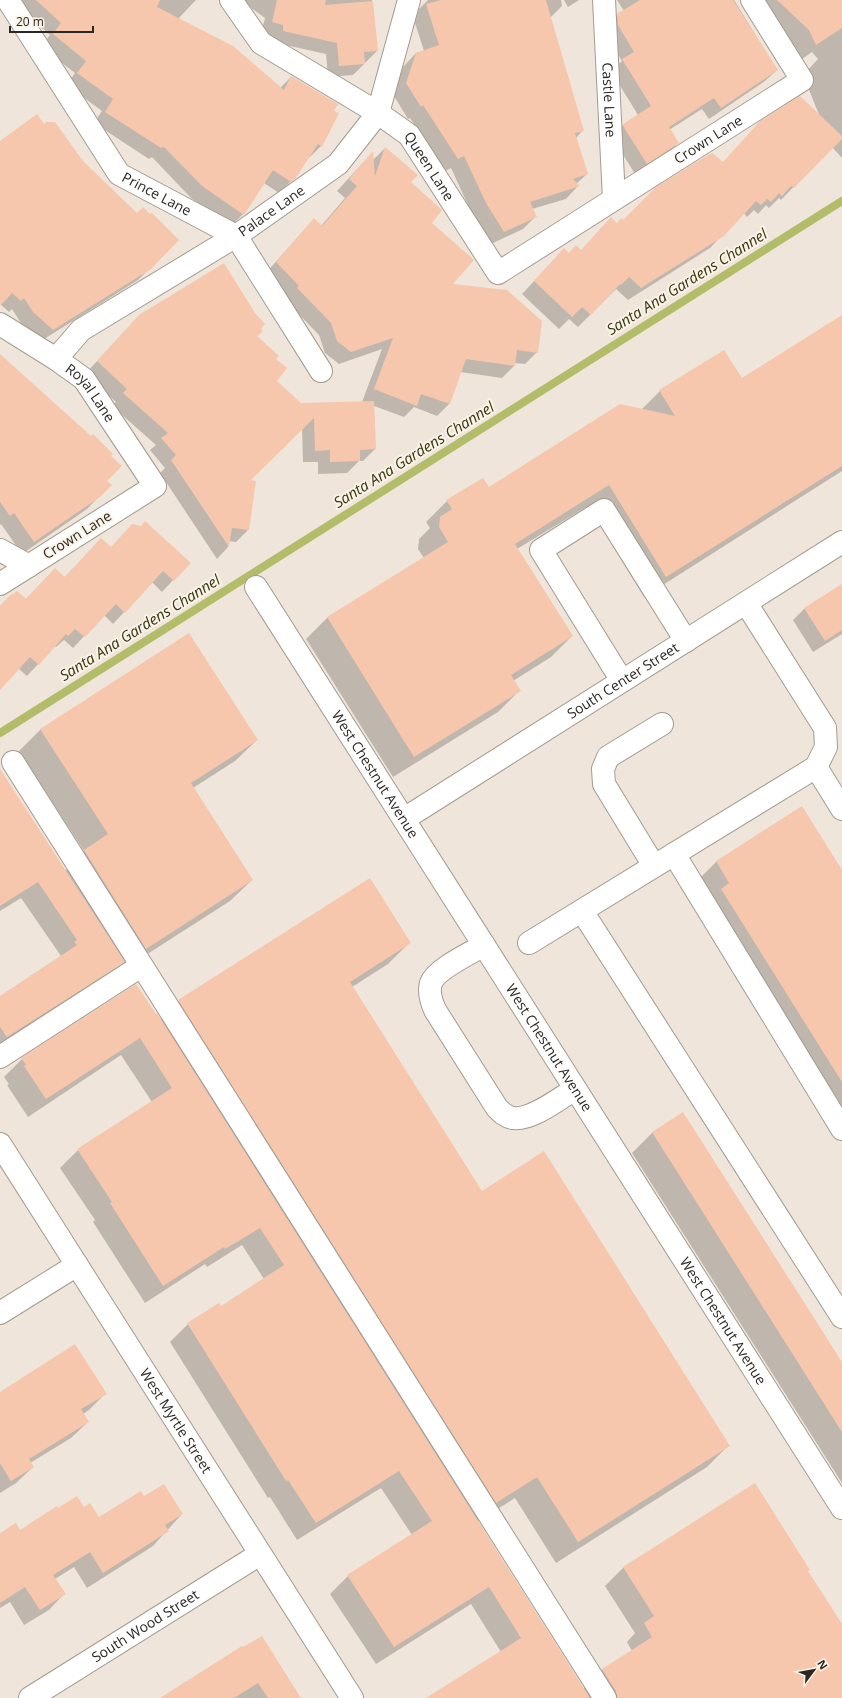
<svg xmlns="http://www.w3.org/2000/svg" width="842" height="1698" viewBox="0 0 842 1698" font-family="'Open Sans',sans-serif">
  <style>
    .shadow { fill: #0003 }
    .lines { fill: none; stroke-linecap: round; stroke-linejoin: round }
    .stream { stroke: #b2bc69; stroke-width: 8 }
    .building { fill: #f6c7ac }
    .minor-casing { stroke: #a39b90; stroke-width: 24 }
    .minor { stroke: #fff; stroke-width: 22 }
    .labels { text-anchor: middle; stroke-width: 4; stroke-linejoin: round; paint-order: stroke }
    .street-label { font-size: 14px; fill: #2b2824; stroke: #fcf3e7 }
    .water-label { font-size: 15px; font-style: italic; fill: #343814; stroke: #fcf3e7 }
  </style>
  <rect width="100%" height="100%" fill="#efe5da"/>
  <path class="shadow" d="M 18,0 L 196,0 L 178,19 L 280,88 L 291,77 L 321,146 L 310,157 L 308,157 L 294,178 L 279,193 L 264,183 L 243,214 L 232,225 L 191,198 L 152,157 L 149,159 L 94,123 L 102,111 L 67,85 L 75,73 L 53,56 L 42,46 L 50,35 L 15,3 Z
    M 240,0 L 372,0 L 377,51 L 353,75 L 328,77 L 326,54 L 272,42 L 272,36 L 261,33 L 265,18 Z
    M 428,0 L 561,0 L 562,6 L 550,18 L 583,130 L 576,138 L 587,174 L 576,184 L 578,186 L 566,199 L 532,209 L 535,217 L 523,229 L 491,244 L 473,216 L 451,168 L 445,171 L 410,118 L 408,119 L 394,96 L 403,67 L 416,53 L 424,51 L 415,23 L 419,9 Z
    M 564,0 L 579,0 L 568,7 Z
    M 617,0 L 734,0 L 777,70 L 765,81 L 709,119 L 702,109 L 669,130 L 678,143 L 667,154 L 635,174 L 612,137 L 623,125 L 638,115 L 611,71 L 622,61 L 607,37 L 606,26 L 624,11 Z
    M 740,0 L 842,0 L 842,158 L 832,147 L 781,200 L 779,198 L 769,208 L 766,205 L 758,214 L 754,210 L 747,217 L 744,213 L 710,248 L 628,300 L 616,289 L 578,327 L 569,319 L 559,329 L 522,294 L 552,262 L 569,254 L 581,251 L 617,224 L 623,222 L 722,163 L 820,117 L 807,85 L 792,87 L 818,59 L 812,52 L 798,62 L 792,47 Z
    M 44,125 L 137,214 L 178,240 L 138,280 L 41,341 L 21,323 L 12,309 L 9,312 L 0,304 L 0,142 Z
    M 385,148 L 410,182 L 431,223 L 451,285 L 537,352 L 525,364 L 515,363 L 514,366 L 502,378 L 460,372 L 449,404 L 437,416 L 414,407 L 404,417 L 374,406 L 375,449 L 363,461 L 359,461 L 347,473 L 318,474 L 318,462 L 303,462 L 302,428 L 249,481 L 248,530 L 236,542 L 229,541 L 228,547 L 217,559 L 160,473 L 165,468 L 150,450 L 156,445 L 112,406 L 116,402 L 85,374 L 127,329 L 256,337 L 275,359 L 275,381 L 300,404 L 362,402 L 382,349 L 339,364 L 325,353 L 319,335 L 286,301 L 264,275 L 314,219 L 321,226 L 345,198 L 337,191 L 372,153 L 373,160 Z
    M 842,316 L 842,471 L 644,597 L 588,506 L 517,549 L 572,636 L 551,657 L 513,681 L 519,691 L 498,712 L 393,777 L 306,639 L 327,618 L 424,558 L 418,549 L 419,539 L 430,528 L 426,522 L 447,501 L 488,488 L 641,410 L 660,391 L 741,379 Z
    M 0,355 L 110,456 L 106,481 L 110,485 L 87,509 L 22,554 L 1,524 L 0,525 Z
    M 101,539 L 110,548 L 189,563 L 162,592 L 152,582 L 113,624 L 104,615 L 73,648 L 64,640 L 56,647 L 55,646 L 27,676 L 18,668 L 0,688 L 0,606 L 25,600 L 55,569 L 64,578 Z
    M 842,586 L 842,634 L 813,652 L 793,620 L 804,609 Z
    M 41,729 L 257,740 L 235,761 L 193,788 L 252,880 L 230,901 L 124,969 L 121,964 L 107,978 L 0,1047 L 0,997 L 61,956 L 21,898 L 0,911 L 0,771 L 65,871 L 84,851 L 19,751 Z
    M 802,808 L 842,872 L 842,1137 L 695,883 L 716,862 Z
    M 410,942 L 388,964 L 352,987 L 481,1192 L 729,1445 L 707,1467 L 556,1563 L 515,1498 L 477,1522 L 583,1689 L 602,1670 L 632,1651 L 627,1642 L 635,1633 L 605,1586 L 623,1568 L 754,1484 L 807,1571 L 842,1626 L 842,1698 L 428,1698 L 501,1652 L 471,1604 L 376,1664 L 330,1594 L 348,1576 L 412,1535 L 381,1488 L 297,1540 L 270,1497 L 268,1498 L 170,1342 L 188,1324 L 221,1308 L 264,1279 L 242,1245 L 207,1267 L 205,1264 L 145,1303 L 93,1222 L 95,1220 L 60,1168 L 78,1150 L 152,1102 L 121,1055 L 28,1117 L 7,1085 L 9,1084 L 4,1077 L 22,1059 L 160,1020 L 179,1001 Z
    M 682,1114 L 842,1364 L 842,1483 L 632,1153 L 652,1133 Z
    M 0,1393 L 105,1394 L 89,1410 L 83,1414 L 88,1422 L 71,1438 L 30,1463 L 33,1467 L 16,1483 L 0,1493 Z
    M 144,1498 L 182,1514 L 153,1546 L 87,1588 L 74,1567 L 55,1579 L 64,1594 L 49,1610 L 24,1625 L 10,1602 L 0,1608 L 0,1534 L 20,1531 L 58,1509 L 84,1508 L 99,1519 Z
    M 242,1648 L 299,1698 L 167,1698 Z"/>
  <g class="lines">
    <path class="stream" d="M 0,733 L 842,201"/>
  </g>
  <path class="building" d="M 36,0 L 160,0 L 157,7 L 233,46 L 284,90 L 291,76 L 338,104 L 334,111 L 339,113 L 322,147 L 318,144 L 295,179 L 291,182 L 273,170 L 244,215 L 202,186 L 164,147 L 161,148 L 105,112 L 113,99 L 77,73 L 86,61 L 53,34 L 61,23 Z
    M 277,0 L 326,0 L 325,5 L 373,1 L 378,51 L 364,52 L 365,64 L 339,66 L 337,43 L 283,31 L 283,25 L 272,22 Z
    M 441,0 L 546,0 L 584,131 L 575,133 L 588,174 L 573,179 L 580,186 L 530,202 L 537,217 L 504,232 L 486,203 L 464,156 L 458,159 L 423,105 L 421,107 L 406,83 L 416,53 L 439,45 L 426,4 Z
    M 640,0 L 733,0 L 778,70 L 721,108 L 714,98 L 669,127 L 679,143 L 647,164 L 623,126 L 623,124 L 651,106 L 622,59 L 634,52 L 618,25 L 617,14 Z
    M 777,0 L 842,0 L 842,28 L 816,45 L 809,30 Z
    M 800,96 L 842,136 L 842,139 L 794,188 L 791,186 L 782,196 L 779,193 L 771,202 L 767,199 L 761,205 L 756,201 L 724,236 L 641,288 L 629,277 L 621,285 L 620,284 L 591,315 L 582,307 L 572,317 L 534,281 L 564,248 L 569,253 L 576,245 L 581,250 L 611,217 L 617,223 L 621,218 L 623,220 L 655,188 L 698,161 L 712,153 L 723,162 L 760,121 Z
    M 37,114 L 44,124 L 46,122 L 55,122 L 83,161 L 137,213 L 143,207 L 150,214 L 152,213 L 179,240 L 151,269 L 53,330 L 33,312 L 24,298 L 21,301 L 12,293 L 0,306 L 0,141 Z
    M 385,147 L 418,175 L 411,182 L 442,210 L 432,223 L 474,260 L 453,284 L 507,290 L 542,321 L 538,353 L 517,350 L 515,366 L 466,359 L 450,404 L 421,394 L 417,406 L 374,389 L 393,338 L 351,352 L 337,341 L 331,323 L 297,288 L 299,286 L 276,262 L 314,218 L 322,226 L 357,186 L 349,179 L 373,151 L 375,176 Z
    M 224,263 L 255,313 L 265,324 L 261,329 L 263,331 L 257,336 L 279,356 L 276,359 L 287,368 L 277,381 L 301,403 L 374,401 L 376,449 L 360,450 L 360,461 L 330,462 L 330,450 L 315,451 L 314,418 L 251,480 L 256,481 L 249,530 L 232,528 L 229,547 L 171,460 L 176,455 L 161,438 L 168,433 L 123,393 L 127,389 L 97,361 L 139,315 Z
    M 842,315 L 842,466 L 666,577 L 609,485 L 515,544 L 573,636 L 511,675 L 521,691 L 414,757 L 327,617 L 448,542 L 439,527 L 440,517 L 452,509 L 446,500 L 483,478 L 489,487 L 620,404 L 675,416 L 659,390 L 724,350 L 742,378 Z
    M 0,354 L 91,436 L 93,434 L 113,454 L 111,456 L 122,466 L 107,481 L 112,485 L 100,497 L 34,542 L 14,513 L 10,516 L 0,502 Z
    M 145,521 L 191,563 L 174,581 L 163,571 L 125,613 L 116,604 L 85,637 L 75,629 L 68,636 L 66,634 L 39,665 L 30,657 L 0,690 L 0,606 L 8,597 L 17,591 L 26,599 L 55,568 L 65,577 L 101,538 L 111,547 L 132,524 L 141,526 Z
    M 842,584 L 842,630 L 825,641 L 804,608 Z
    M 189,633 L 258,740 L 191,783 L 253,880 L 146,949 L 84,850 L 108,834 L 40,729 Z
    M 0,769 L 125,962 L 7,1037 L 0,1027 L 0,996 L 77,945 L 74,942 L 77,940 L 38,882 L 0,906 Z
    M 802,806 L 842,870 L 842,1082 L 721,889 L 729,883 L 716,861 Z
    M 370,878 L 411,943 L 350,982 L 482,1191 L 544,1151 L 730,1446 L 578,1542 L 537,1477 L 496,1503 L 178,1000 Z
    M 136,984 L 156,1014 L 157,1013 L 590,1698 L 426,1698 L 521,1638 L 489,1587 L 394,1647 L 347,1575 L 432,1521 L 399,1471 L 316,1523 L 288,1480 L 286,1481 L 187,1323 L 219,1303 L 221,1306 L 284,1265 L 260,1228 L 225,1249 L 224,1247 L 163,1286 L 110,1203 L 112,1202 L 77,1149 L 172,1088 L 140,1038 L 46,1099 L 24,1066 L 26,1065 L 21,1058 Z
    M 683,1112 L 842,1362 L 842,1432 L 652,1132 Z
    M 75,1344 L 107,1394 L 81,1409 L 89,1422 L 29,1459 L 34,1467 L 11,1481 L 0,1463 L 0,1392 Z
    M 755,1483 L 810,1570 L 808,1571 L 842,1624 L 842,1698 L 617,1698 L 616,1691 L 602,1669 L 652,1637 L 644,1623 L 654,1616 L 623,1567 Z
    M 164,1484 L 183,1514 L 165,1525 L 169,1531 L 103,1573 L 90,1552 L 53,1575 L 66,1594 L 40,1610 L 25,1587 L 0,1603 L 0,1533 L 16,1523 L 20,1530 L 57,1506 L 58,1508 L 77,1496 L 84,1507 L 90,1503 L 99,1517 L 141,1491 L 144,1496 Z
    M 262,1636 L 301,1698 L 268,1698 L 258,1683 L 234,1698 L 160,1698 L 242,1646 L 243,1647 Z"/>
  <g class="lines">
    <g class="minor-casing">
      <g id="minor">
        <path id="s1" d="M 8,0 L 119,174 L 236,236 L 321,371"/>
        <path id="s2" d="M 231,0 L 261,43 L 378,113 L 409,135 L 498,273 L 802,80 L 752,0"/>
        <path id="s3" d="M 604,0 L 614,199"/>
        <path id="s4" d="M 0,324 L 56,359 L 84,379 L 155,486 L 0,584"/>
        <path id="s5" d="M 56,359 L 81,330 L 236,236 L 338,164 L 378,113 L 409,0"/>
        <path d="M 0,550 L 29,566"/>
        <path id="s6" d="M 256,587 L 842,1508"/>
        <path d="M 622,681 L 541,550 L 604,510 L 686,641"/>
        <path d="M 13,762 L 605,1698"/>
        <path d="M 816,767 L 842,809"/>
        <path id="s7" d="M 404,819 L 842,542"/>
        <path d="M 674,854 L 842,1129"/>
        <path d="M 654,866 L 604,784 L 603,769 L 608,757 L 662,724"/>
        <path d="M 582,911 L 842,1317"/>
        <path d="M 529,943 L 816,767 L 826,747 L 825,728 L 746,603"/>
        <path d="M 484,945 C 471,953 436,969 431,983 C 428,992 431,1001 435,1010 L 497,1108 C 502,1113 506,1117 513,1118 C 531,1121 560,1098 575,1089"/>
        <path d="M 0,1057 L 141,966"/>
        <path id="s8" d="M 0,1144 L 352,1698"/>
        <path d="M 0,1313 L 77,1265"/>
        <path id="s9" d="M 30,1698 L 260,1554"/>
      </g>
    </g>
    <use href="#minor" class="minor"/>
  </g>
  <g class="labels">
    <g class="street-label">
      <text dy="5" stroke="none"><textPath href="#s3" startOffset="100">Castle Lane</textPath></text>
      <text dy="5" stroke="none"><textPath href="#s2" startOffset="640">Crown Lane</textPath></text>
      <text dy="5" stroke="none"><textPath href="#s2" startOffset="264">Queen Lane</textPath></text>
      <text dy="5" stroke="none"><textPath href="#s1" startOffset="249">Prince Lane</textPath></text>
      <text dy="5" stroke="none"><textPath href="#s5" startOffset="263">Palace Lane</textPath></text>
      <text dy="5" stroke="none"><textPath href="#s4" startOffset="115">Royal Lane</textPath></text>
      <text transform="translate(77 535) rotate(-32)" y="5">Crown Lane</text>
      <text dy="5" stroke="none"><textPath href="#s7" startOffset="259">South Center Street</textPath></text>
      <text dy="5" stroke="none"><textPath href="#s6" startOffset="222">West Chestnut Avenue</textPath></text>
      <text dy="5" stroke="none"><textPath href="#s6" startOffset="546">West Chestnut Avenue</textPath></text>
      <text dy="5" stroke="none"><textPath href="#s6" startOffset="870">West Chestnut Avenue</textPath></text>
      <text dy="5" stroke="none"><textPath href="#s8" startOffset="328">West Myrtle Street</textPath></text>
      <text dy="5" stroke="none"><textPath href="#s9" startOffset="136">South Wood Street</textPath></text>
    </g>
    <g class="water-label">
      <text transform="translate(687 282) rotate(-32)" y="5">Santa Ana Gardens Channel</text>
      <text transform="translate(414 455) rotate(-32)" y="5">Santa Ana Gardens Channel</text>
      <text transform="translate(140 628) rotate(-32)" y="5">Santa Ana Gardens Channel</text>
    </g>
  </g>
  <g transform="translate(814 1670) rotate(58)" stroke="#fcf3e7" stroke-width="3" paint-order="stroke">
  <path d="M0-3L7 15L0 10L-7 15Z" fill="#2b2824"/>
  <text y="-6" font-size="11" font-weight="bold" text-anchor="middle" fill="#2b2824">N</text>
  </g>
  <path d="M10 26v6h83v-6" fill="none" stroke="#2b2824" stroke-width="2"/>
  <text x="16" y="26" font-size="12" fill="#2b2824" stroke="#fcf3e7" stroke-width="3" paint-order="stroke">20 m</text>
</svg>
